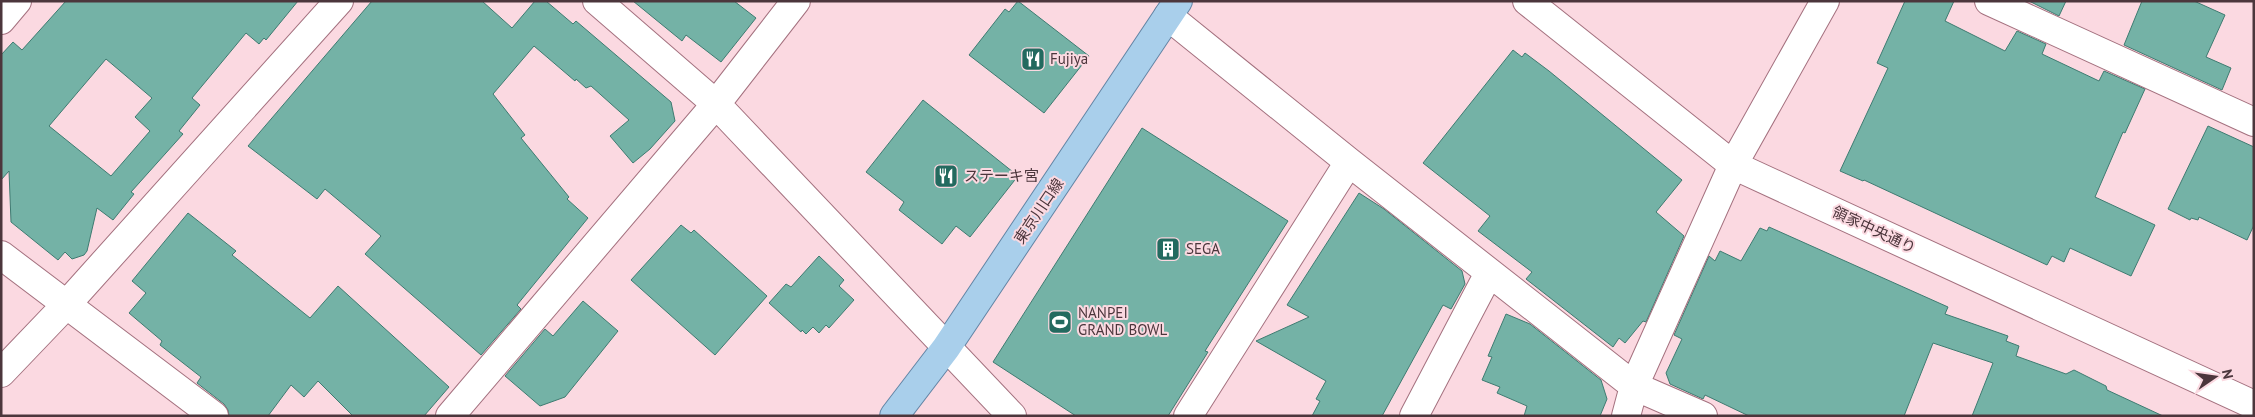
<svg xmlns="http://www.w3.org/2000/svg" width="2255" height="417" viewBox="0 0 2255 417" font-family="'PT Sans','Noto Sans JP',sans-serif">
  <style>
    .building { fill: #74b2a6; stroke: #3e7b71; fill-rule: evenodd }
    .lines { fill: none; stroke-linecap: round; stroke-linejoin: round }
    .minor-casing { stroke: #a4717f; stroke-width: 30 }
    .major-casing { stroke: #6385a5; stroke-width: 30 }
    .minor { stroke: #fff; stroke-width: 28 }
    .major { stroke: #a9cfeb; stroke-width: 28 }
    .labels { text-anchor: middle; stroke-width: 4; stroke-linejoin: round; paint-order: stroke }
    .poi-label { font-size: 15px; fill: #4c363c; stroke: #fbd9e1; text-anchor: start }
    .street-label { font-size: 15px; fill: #4c363c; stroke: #fbd9e1 }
  </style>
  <rect width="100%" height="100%" fill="#fbd9e1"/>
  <path class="building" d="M 66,1 L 298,1 L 266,40 L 264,38 L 259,44 L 246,33 L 192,98 L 200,105 L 179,131 L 183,134 L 131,192 L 134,194 L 113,220 L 97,208 L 87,251 L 84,255 L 72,259 L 65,252 L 58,260 L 11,222 L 9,171 L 1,180 L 1,55 L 13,42 L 22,50 ZM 106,59 L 152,98 L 135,117 L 150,131 L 111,176 L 49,126 Z
    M 372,1 L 482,1 L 512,28 L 535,1 L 546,1 L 573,24 L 576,21 L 671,102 L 675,121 L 650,149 L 633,163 L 610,136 L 629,120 L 591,86 L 586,88 L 576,79 L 575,81 L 534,46 L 493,94 L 525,135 L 521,138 L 569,197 L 567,199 L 588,218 L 517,305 L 521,309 L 481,355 L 365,254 L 381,236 L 325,189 L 317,199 L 248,146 Z
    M 633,1 L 734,1 L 756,18 L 721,62 L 686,35 L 682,41 Z
    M 1018,1 L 1089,56 L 1044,113 L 969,55 L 1005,9 L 1009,12 Z
    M 1905,1 L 1954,1 L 1945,21 L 2005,51 L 2017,31 L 2046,44 L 2042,54 L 2099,81 L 2104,71 L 2145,89 L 2125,133 L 2123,132 L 2095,197 L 2155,225 L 2131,276 L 2070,248 L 2064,262 L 2052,256 L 2047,265 L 1864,180 L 1863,181 L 1840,171 L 1888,68 L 1877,63 Z
    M 2029,1 L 2066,1 L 2059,16 Z
    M 2142,1 L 2194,1 L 2225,15 L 2206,57 L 2231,68 L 2222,90 L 2124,45 Z
    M 1513,50 L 1522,57 L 1525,53 L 1549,71 L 1682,180 L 1656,212 L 1684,236 L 1646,322 L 1643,321 L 1625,343 L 1619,338 L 1613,347 L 1526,279 L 1532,272 L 1478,231 L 1490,216 L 1423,163 Z
    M 923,100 L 1018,176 L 970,237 L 956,226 L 942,244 L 899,210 L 904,202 L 866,172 Z
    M 2208,126 L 2254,147 L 2254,225 L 2247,240 L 2199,217 L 2198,220 L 2191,218 L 2190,220 L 2168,209 Z
    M 1142,128 L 1288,221 L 1205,351 L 1208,352 L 1168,416 L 1076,416 L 993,362 Z
    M 1359,193 L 1384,209 L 1462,271 L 1465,284 L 1451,309 L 1443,305 L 1382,416 L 1312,416 L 1320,401 L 1316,399 L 1326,381 L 1256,341 L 1309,317 L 1287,305 Z
    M 188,213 L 236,251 L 232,255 L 310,318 L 338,286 L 449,387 L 424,416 L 353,416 L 318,381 L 304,397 L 291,385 L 268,416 L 229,416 L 228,410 L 224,404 L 197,383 L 201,377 L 160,345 L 162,341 L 129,313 L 146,293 L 132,281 Z
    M 681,225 L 691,233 L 694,230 L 767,296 L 715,355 L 631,280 Z
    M 1769,227 L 1948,307 L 1945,314 L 2008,336 L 2006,341 L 2019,346 L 2016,356 L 2066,374 L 2074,370 L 2106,386 L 2107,390 L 2163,416 L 1972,416 L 1993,363 L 1933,343 L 1904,416 L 1749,416 L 1705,395 L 1703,399 L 1670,384 L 1666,373 L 1682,339 L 1674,335 L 1709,256 L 1715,261 L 1720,251 L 1741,261 L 1760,228 L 1767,231 Z
    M 819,256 L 844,280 L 839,286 L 854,300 L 829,328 L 826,325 L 819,333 L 813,327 L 806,334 L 802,330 L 801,332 L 769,303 L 786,284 L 791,287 Z
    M 583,301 L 618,331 L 565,397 L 540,406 L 505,376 L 545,329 L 553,336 Z
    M 1506,314 L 1530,324 L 1601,380 L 1607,399 L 1600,416 L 1524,416 L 1527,406 L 1497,393 L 1500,387 L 1482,380 L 1492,357 L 1488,356 Z"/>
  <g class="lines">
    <g class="minor-casing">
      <path id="minor" d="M 597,1 L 716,104 L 1012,416
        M 1527,1 L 1733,165 L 2254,405
        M 1989,1 L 2254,122
        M 1168,16 L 1349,162 L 1634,386 L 1703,416
        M 1,20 L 17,1
        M 1,255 L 214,416
        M 1,373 L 66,305 L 339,1
        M 450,416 L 716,104 L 796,1
        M 1188,416 L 1349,162
        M 1414,416 L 1489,273
        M 1626,416 L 1634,386 L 1733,165 L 1825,1"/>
    </g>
    <g class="major-casing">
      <path id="major" d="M 894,416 L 946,348 L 1178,1"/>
    </g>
    <use href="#minor" class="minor"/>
    <use href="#major" class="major"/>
  </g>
  <defs>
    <g id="restaurant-square" transform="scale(1.25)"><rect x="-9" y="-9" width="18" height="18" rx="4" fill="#236a5f" stroke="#fbd9e1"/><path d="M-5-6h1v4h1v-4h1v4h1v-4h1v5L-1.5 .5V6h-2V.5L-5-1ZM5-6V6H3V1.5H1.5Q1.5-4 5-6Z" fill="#fff"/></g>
    <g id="building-square" transform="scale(1.25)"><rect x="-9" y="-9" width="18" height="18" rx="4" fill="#236a5f" stroke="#fbd9e1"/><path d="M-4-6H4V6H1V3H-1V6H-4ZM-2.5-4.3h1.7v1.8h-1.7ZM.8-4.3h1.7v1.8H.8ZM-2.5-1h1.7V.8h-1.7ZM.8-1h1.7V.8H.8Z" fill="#fff"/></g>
    <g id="stadium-square" transform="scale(1.25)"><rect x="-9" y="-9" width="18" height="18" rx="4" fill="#236a5f" stroke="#fbd9e1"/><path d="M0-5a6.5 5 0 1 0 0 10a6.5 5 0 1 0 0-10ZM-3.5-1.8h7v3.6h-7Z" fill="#fff"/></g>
  </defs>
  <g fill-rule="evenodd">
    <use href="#restaurant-square" x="1033" y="59"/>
    <use href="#restaurant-square" x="946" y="176"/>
    <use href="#building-square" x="1168" y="249"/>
    <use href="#stadium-square" x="1060" y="322"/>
  </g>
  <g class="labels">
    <g class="poi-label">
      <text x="1050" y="64">Fujiya</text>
      <text x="964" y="181">ステーキ宮</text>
      <text x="1186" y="254">SEGA</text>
      <text x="1078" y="318">NANPEI<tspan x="1078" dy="17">GRAND BOWL</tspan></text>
    </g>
    <g class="street-label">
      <text transform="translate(1039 211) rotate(-56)" y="5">東京川口線</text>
      <text transform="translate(1874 230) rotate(25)" y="5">領家中央通り</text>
    </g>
  </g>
  <rect width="2255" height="417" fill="none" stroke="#4c363c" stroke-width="5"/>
  <g transform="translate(2215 377) rotate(77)" stroke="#fbd9e1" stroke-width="4" paint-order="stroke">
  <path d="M0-4L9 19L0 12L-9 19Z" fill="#4c363c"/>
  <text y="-8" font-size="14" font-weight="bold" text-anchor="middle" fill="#4c363c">N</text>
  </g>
</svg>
